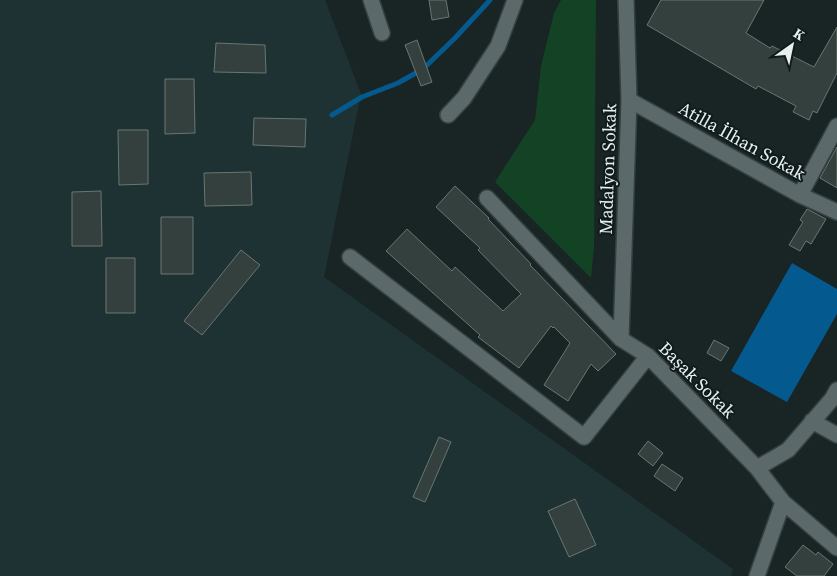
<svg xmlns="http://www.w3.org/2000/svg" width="837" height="576" viewBox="0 0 837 576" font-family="'Source Serif 4',serif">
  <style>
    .built { fill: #1e3233 }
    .green { fill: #134324 }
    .water { fill: #04598f }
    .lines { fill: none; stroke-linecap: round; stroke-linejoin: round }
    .stream { stroke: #04598f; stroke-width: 5 }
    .building { fill: #34403d; stroke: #697672 }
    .minor-casing { stroke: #364040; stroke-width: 18 }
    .minor { stroke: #5b696a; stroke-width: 15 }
    .labels { text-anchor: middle; stroke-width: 4; stroke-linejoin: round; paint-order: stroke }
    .street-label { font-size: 18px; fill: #e7efef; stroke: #101b1c }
  </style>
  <rect width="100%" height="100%" fill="#192525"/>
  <path class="built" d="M 0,0 L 325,0 L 361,94 L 324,277 L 733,569 L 731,576 L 0,576 Z"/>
  <path class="green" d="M 561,0 L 596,0 L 594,247 L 591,278 L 495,182 L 535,120 L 541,66 L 554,13 Z"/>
  <path class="water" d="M 792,263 L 837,289 L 837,314 L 787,402 L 731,371 Z"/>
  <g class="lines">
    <path class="stream" d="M 332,115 L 362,97 L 398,83 L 423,69 L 455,38 L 490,0"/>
  </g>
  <path class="building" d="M 429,0 L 446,0 L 449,17 L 432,20 Z
    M 661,0 L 764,0 L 746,33 L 770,48 L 772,46 L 814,67 L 837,27 L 837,73 L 817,113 L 813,111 L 809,120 L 793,112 L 796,106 L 758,86 L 756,89 L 647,25 Z
    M 417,40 L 432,82 L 421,86 L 405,45 Z
    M 216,43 L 265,45 L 266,73 L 214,72 Z
    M 165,79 L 194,79 L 195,133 L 165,134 Z
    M 254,118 L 306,119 L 305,147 L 253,145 Z
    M 118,130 L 148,130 L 148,184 L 119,185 Z
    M 837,147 L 837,188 L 820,178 Z
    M 251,172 L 252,205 L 205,206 L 204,173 Z
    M 455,186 L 489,218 L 488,219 L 531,264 L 530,265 L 616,354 L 598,371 L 591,364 L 568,401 L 544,385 L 570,343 L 554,327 L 553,328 L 551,326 L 519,368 L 478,337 L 480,335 L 386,251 L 407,229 L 452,271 L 455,267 L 503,311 L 521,294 L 478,250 L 480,248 L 436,207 Z
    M 101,191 L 102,246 L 72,246 L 72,192 Z
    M 807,209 L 826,219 L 811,244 L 806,241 L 800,251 L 789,245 L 803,222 L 800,220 Z
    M 161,217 L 193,217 L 193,274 L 161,274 Z
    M 241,250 L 260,265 L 202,335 L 184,321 Z
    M 106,258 L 135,258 L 135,313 L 106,313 Z
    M 714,340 L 729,348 L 721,361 L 707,353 Z
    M 439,437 L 451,442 L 425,502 L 413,497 Z
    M 648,441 L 663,453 L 653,466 L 638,454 Z
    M 662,464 L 683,478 L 675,491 L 654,476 Z
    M 575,499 L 596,545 L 569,557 L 548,511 Z
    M 803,545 L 816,555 L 818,552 L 833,564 L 824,576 L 797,576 L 785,567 Z"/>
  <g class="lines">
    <g class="minor-casing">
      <path id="minor" d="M 371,0 L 382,33
        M 629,100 L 800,195 L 837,212
        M 448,115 L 464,98 L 498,46 L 515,0
        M 800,195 L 837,126
        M 487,198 L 621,339 L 648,356 L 757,468 L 783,502 L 837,548
        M 350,257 L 584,437 L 648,356
        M 621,339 L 629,100 L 626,0
        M 812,421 L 837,435
        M 757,468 L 788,450 L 832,399 L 837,390
        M 757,576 L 783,502"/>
    </g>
    <use href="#minor" class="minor"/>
  </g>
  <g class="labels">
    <g class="street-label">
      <text transform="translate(742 141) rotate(29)" y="6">Atilla İlhan Sokak</text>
      <text transform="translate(608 169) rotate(-88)" y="6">Madalyon Sokak</text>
      <text transform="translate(697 380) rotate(45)" y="6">Başak Sokak</text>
    </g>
  </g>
  <g transform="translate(792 45) rotate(33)" stroke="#101b1c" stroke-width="4" paint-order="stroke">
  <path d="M0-4L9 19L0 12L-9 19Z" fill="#e7efef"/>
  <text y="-8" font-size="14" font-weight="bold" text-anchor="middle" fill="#e7efef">K</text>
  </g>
</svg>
